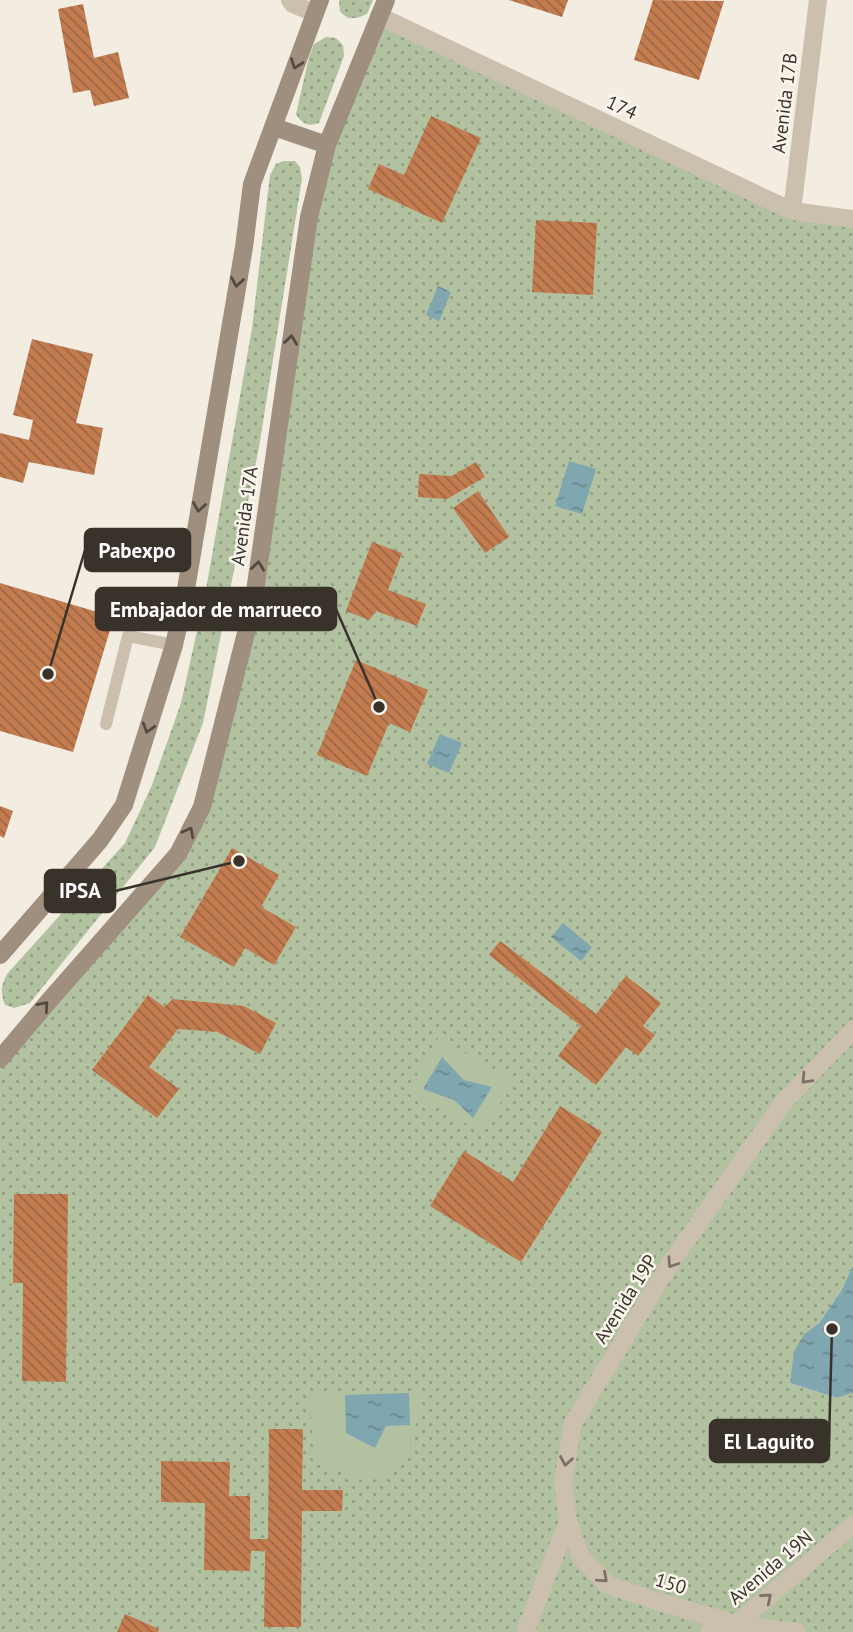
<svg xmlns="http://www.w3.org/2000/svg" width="853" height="1632" viewBox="0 0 853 1632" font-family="'PT Sans',sans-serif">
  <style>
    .grass { fill: url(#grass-dots) }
    .park { fill: #b2c2a1 }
    .water { fill: url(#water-ripples) }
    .building { fill: url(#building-back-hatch) }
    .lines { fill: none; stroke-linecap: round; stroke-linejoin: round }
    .lane { stroke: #cbbfad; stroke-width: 12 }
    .street { stroke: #cbbfad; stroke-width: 18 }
    .secondary { stroke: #9f8f7e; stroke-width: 18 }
    .oneway { stroke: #524940 }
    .oneway2 { stroke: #7b7166 }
    .labels { text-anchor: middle; stroke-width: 5; stroke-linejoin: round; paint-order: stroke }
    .street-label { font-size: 19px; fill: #39322b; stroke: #faf6ed }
    .leader { fill: none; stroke: #39322b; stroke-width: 2.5 }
    .callout-dot { fill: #39322b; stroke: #faf6ed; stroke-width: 2.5 }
    .callout { fill: #39322b; stroke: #39322b; stroke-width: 2.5 }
    .callout-label { font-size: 21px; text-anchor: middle; font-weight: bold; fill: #fff }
  </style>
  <defs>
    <pattern id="grass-dots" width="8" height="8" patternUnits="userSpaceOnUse" patternTransform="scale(1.75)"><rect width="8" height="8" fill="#b2c2a1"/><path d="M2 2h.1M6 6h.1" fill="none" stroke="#929e83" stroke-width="1.8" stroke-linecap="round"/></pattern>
    <pattern id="water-ripples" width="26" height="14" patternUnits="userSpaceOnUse" patternTransform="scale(1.75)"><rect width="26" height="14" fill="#80a6af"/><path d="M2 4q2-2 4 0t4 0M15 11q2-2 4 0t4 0" fill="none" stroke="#6a888f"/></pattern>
    <pattern id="building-back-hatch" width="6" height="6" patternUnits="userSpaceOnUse" patternTransform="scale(1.75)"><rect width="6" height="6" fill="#c27c4f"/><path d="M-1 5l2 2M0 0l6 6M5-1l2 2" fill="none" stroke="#9f6642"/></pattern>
  </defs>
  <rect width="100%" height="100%" fill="#f3ede1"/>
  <path class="grass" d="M 339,0 L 373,0 L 367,14 L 357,18 L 348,18 L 340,12 Z
    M 379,16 L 792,211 L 853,219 L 853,1266 L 841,1291 L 819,1323 L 804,1334 L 790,1383 L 837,1398 L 853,1393 L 853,1632 L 0,1632 L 0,1059 L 178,854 L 202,807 L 253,605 L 309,217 Z
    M 326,37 L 336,38 L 343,45 L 344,56 L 319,123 C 308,127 302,124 296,114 L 309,57 L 314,44 Z
    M 283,161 L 295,161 L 300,167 L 302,179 L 259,447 L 203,723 L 155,847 L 30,1003 L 14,1008 L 5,1005 C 0,991 1,987 7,974 L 125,843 L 152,785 L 181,703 L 205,595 L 252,328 L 270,175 L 276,164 Z"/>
  <path class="park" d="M 438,1038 L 514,1080 L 483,1133 L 408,1091 Z
    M 425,1391 L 406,1462 L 368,1483 L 315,1461 L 309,1395 Z"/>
  <path class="water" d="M 438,286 L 451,292 L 439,321 L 426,315 Z
    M 569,461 L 596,469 L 582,514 L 555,506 Z
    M 440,734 L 462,743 L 449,773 L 427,764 Z
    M 563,923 L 592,947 L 581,961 L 551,937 Z
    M 442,1057 L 464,1080 L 492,1087 L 473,1118 L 454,1100 L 423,1089 Z
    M 853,1266 L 853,1393 L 837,1398 L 790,1383 L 794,1352 L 804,1334 L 819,1323 L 841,1291 Z
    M 409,1393 L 410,1425 L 386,1426 L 375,1448 L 346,1433 L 345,1395 Z"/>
  <path class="building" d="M 509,0 L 568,0 L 562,17 Z
    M 653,0 L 724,1 L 699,80 L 634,60 Z
    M 83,4 L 94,58 L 118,52 L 129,98 L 94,106 L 90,90 L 73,93 L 58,9 Z
    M 431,116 L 481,138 L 442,223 L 368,189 L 379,164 L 404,175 Z
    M 536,220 L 597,223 L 593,295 L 532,292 Z
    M 32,339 L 93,354 L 76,423 L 103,428 L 94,475 L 29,462 L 23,483 L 0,477 L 0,433 L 29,440 L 33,420 L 13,415 Z
    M 476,462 L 485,477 L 447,499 L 418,497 L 419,474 L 452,476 Z
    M 478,491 L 509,537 L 485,553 L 453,508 Z
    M 372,542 L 402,553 L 388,590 L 426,604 L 417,626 L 376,611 L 369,620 L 346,611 Z
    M 0,583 L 114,617 L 73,752 L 0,731 Z
    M 356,660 L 428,690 L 410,732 L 389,723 L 367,776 L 317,755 Z
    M 0,806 L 13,811 L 4,838 L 0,836 Z
    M 232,848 L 279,875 L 261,907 L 296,927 L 274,965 L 245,948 L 234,967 L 180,937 Z
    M 500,941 L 596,1014 L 626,976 L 661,1003 L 643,1026 L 655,1035 L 638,1056 L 626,1047 L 596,1085 L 558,1056 L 581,1026 L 489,955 Z
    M 148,995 L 164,1007 L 173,999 L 244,1006 L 276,1023 L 260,1054 L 218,1032 L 178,1029 L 149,1067 L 179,1089 L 157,1118 L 92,1070 Z
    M 560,1106 L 602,1132 L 521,1262 L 430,1206 L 464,1151 L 513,1182 Z
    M 14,1194 L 68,1194 L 66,1382 L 22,1381 L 23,1283 L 13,1283 Z
    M 269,1429 L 303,1429 L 302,1490 L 343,1490 L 342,1511 L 302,1511 L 301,1627 L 264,1627 L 265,1551 L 251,1551 L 250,1571 L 204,1570 L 205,1503 L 161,1502 L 161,1461 L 230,1462 L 229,1496 L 250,1496 L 250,1539 L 268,1539 Z
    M 125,1614 L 159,1629 L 158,1632 L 117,1632 Z"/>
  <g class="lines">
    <path class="lane" d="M 106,724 L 128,636 L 174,645"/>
    <path class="street" d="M 290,0 L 293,4 L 314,13
      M 379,16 L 792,211 L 853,219
      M 792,211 L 818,0
      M 568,1521 L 581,1557 L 608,1585 L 653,1600 L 736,1624 L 797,1632
      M 525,1632 L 568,1521 L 563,1482 L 573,1423 L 668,1267 L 782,1104 L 853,1030
      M 709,1632 L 736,1624 L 853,1525"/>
    <path class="secondary" d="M 274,127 L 327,145
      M 0,955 L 100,840 L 124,805 L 174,645 L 184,601 L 244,247 L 252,184 L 320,0
      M 0,1059 L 48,1002 L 178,854 L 202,807 L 253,605 L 309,217 L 327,145 L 386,0"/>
  </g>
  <defs><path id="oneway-chevron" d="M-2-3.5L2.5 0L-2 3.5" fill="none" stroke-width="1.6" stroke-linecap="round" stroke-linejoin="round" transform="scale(1.75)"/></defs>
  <g class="oneway">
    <use href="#oneway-chevron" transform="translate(296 64) rotate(110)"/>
    <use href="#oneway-chevron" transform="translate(237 282) rotate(100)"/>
    <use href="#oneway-chevron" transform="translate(291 340) rotate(-82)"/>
    <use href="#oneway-chevron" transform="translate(199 507) rotate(99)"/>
    <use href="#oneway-chevron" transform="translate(258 566) rotate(-82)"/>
    <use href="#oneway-chevron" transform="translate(148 728) rotate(107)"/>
    <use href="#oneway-chevron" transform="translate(189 832) rotate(-63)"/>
    <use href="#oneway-chevron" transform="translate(44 1006) rotate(-49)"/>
  </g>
  <g class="oneway2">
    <use href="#oneway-chevron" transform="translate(806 1079) rotate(133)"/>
    <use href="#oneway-chevron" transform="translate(672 1263) rotate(124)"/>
    <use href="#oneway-chevron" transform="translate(566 1461) rotate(100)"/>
    <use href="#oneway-chevron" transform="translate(603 1578) rotate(42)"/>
    <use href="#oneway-chevron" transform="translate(767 1598) rotate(-40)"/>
  </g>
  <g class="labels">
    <g class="street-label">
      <text transform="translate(784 103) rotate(-83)" y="7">Avenida 17B</text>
      <text transform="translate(622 107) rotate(25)" y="7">174</text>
      <text transform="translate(244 516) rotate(-82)" y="7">Avenida 17A</text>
      <text transform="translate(625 1299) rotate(-58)" y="7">Avenida 19P</text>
      <text transform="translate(770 1567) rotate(-40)" y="7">Avenida 19N</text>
      <text transform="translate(671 1583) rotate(17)" y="7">150</text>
    </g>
  </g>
  <path class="leader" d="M48 674L85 550M379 707L336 609M239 861L115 891M832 1329L829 1441"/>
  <g class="callout-dot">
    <circle cx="48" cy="674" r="7"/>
    <circle cx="379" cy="707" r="7"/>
    <circle cx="239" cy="861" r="7"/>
    <circle cx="832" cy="1329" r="7"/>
  </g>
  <g class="callout">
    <rect x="85" y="529" width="105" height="42" rx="7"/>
    <rect x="96" y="588" width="240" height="42" rx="7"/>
    <rect x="45" y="870" width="70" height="42" rx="7"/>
    <rect x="710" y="1420" width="119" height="42" rx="7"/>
  </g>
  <g class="callout-label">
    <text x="137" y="558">Pabexpo</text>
    <text x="216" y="617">Embajador de marrueco</text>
    <text x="80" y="898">IPSA</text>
    <text x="769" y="1449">El Laguito</text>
  </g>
</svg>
